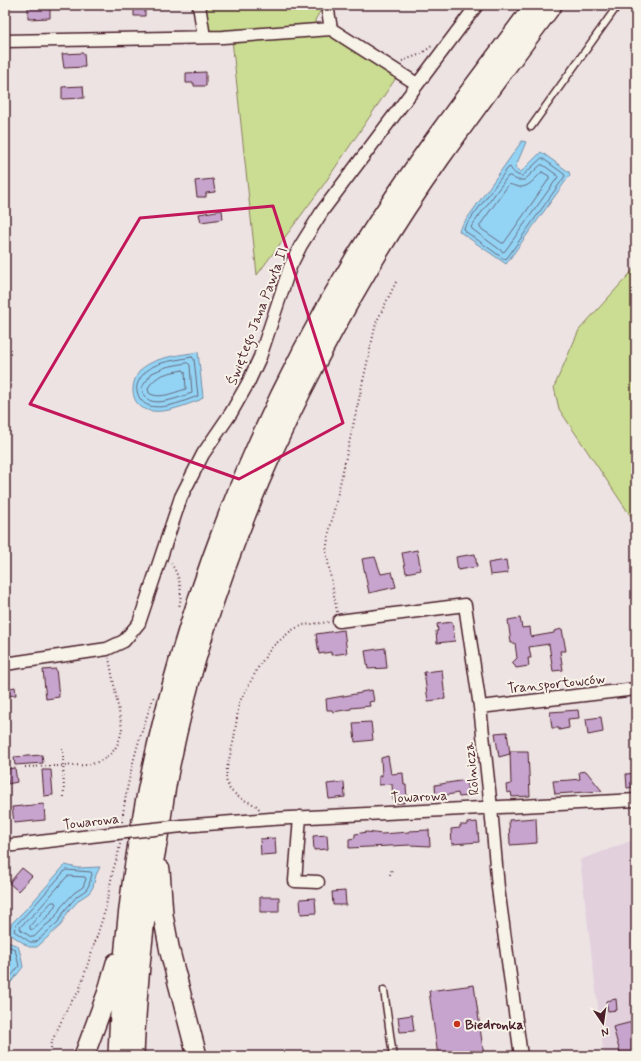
<svg xmlns="http://www.w3.org/2000/svg" width="641" height="1061" viewBox="0 0 641 1061" font-family="Mynerve,sans-serif">
  <style>
    .built { fill: #e2d0dd }
    .green { fill: #cadd92; stroke: #8a7e5e }
    .water { fill: #93d4f5; stroke: #768ca4 }
    .lines { fill: none; stroke-linecap: round; stroke-linejoin: round }
    .shore { stroke: #67677c; stroke-width: 1 }
    .building { fill: #c7a4ce; stroke: #4a1f2b }
    .lane-casing { stroke: #4a1f2b; stroke-width: 9 }
    .street-casing { stroke: #4a1f2b; stroke-width: 15 }
    .primary-casing { stroke: #4a1f2b; stroke-width: 22 }
    .path { stroke: #4a1f2b; stroke-width: 2; stroke-dasharray: 1 3; stroke-linecap: butt }
    .lane { stroke: #f7f3e8; stroke-width: 6 }
    .street { stroke: #f7f3e8; stroke-width: 12 }
    .primary { stroke: #f7f3e8; stroke-width: 19 }
    .street-bridge-casing { stroke: #4a1f2b; stroke-width: 15; stroke-linecap: butt }
    .street-bridge { stroke: #f7f3e8; stroke-width: 12 }
    .marked { fill: none; stroke: #c2185b; stroke-width: 3; stroke-linejoin: round }
    .poi-dot { fill: #c8321e; stroke: #f7f3e8; stroke-width: 1.5 }
    .labels { text-anchor: middle; stroke-width: 4; stroke-linejoin: round; paint-order: stroke }
    .street-label { font-size: 14px; fill: #4a1f2b; stroke: #f7f3e8 }
    .poi-label { font-size: 14px; font-weight: bold; fill: #4a1f2b; stroke: #f7f3e8; text-anchor: start }
  </style>
  <rect width="100%" height="100%" fill="#ede3e3"/>
  <filter id="ink" filterUnits="userSpaceOnUse"><feTurbulence type="fractalNoise" baseFrequency=".025" numOctaves="2"/><feDisplacementMap in="SourceGraphic" scale="8" xChannelSelector="R" yChannelSelector="G"/><feConvolveMatrix kernelMatrix="1 2 1 2 8 2 1 2 1" color-interpolation-filters="sRGB"/></filter>
  <g filter="url(#ink)">
    <path class="built" d="M 636,839 L 636,1056 L 604,1056 L 580,860 Z"/>
    <path class="green" d="M 203,5 L 320,5 L 321,10 L 315,20 L 317,34 L 329,34 L 396,78 L 322,187 L 257,275 L 231,30 L 207,31 Z
      M 636,267 L 636,524 L 559,409 L 554,387 L 579,330 Z"/>
    <path class="water" d="M 522,141 L 526,142 L 515,168 L 521,172 L 541,152 L 569,172 L 570,175 L 506,264 L 460,232 L 459,230 Z
      M 198,352 L 203,397 L 200,400 C 185,405 168,413 152,411 C 127,408 128,376 147,365 C 162,356 181,355 198,352 Z
      M 65,865 L 78,868 L 100,867 L 96,875 L 93,887 L 89,893 L 80,899 L 68,912 L 61,925 L 37,947 L 29,947 L 10,934 L 9,929 L 12,923 L 30,905 Z
      M 5,941 L 18,946 L 21,956 L 23,967 L 5,990 Z"/>
    <g class="lines">
      <path class="shore" d="M 542,158 L 564,174 L 565,176 L 507,258 L 504,259 L 465,231 L 464,228 L 508,168 L 510,167 C 512,171 516,176 522,176 Z
        M 541,165 L 543,165 L 557,175 L 558,177 L 505,251 L 503,252 L 472,229 L 471,227 L 508,176 L 510,176 L 517,180 L 524,180 Z
        M 542,172 L 549,176 L 549,179 L 504,243 L 502,243 L 480,228 L 480,225 L 509,184 C 512,185 515,186 519,187 C 529,188 535,178 542,172 Z
        M 192,357 L 194,359 L 198,396 C 179,403 143,419 137,391 C 135,384 142,374 148,370 C 158,361 179,360 192,357 Z
        M 188,363 L 190,365 L 192,393 C 177,398 143,413 142,387 L 152,373 L 166,367 Z
        M 183,370 L 185,372 L 186,389 C 175,392 159,400 149,393 L 148,388 C 156,374 168,373 183,370 Z
        M 66,870 L 91,872 L 92,874 L 89,885 L 86,890 L 77,896 L 65,910 L 58,922 L 36,942 L 30,942 L 14,931 L 16,925 L 33,907 Z
        M 68,876 L 85,877 L 86,879 L 83,887 L 74,893 L 61,907 L 54,919 L 45,926 L 34,937 L 31,937 L 21,930 L 20,927 L 37,911 Z
        M 52,902 L 55,902 L 56,904 L 49,915 L 33,930 L 30,929 L 30,926 Z
        M 5,945 L 15,949 L 19,966 L 5,984"/>
    </g>
    <path class="building" d="M 28,5 L 50,5 L 50,18 L 28,19 Z
      M 134,5 L 145,5 L 145,16 L 134,16 Z
      M 84,53 L 85,67 L 64,68 L 62,54 Z
      M 206,72 L 206,86 L 194,86 L 194,83 L 186,83 L 186,73 Z
      M 83,86 L 84,98 L 62,99 L 62,87 Z
      M 213,179 L 215,192 L 206,193 L 206,197 L 197,197 L 195,181 Z
      M 222,210 L 223,219 L 201,222 L 199,214 Z
      M 417,550 L 421,570 L 406,573 L 402,553 Z
      M 475,554 L 477,567 L 458,570 L 456,557 Z
      M 375,557 L 381,574 L 392,572 L 396,587 L 369,593 L 362,559 Z
      M 506,560 L 508,573 L 490,575 L 488,563 Z
      M 520,618 L 522,628 L 530,627 L 531,637 L 554,633 L 554,631 L 562,629 L 566,651 L 560,651 L 563,670 L 553,671 L 549,644 L 529,647 L 531,658 L 528,658 L 529,666 L 516,668 L 515,666 L 512,663 L 517,658 L 515,643 L 511,643 L 508,620 Z
      M 452,622 L 455,641 L 437,643 L 436,631 L 438,631 L 437,624 Z
      M 344,630 L 347,653 L 331,655 L 331,652 L 319,654 L 316,634 Z
      M 385,648 L 387,668 L 368,669 L 365,651 Z
      M 56,669 L 59,697 L 46,699 L 43,670 Z
      M 442,670 L 445,699 L 428,701 L 424,672 Z
      M 15,687 L 16,695 L 5,696 L 5,689 Z
      M 372,690 L 374,701 L 369,702 L 370,706 L 351,708 L 351,709 L 333,712 L 332,710 L 327,710 L 326,699 L 361,693 L 361,692 Z
      M 578,710 L 579,718 L 568,719 L 569,728 L 559,730 L 559,728 L 552,728 L 550,712 Z
      M 601,717 L 603,732 L 588,735 L 586,719 Z
      M 371,722 L 373,740 L 355,742 L 353,723 Z
      M 507,732 L 510,754 L 499,757 L 495,733 Z
      M 510,751 L 528,751 L 530,796 L 512,797 L 511,792 L 507,793 L 506,785 L 511,784 Z
      M 42,755 L 43,763 L 15,765 L 14,757 Z
      M 388,756 L 391,774 L 403,773 L 404,785 L 406,785 L 407,799 L 404,799 L 404,803 L 396,803 L 396,800 L 393,800 L 392,784 L 379,785 L 379,776 L 382,776 L 381,758 Z
      M 15,768 L 17,782 L 8,784 L 6,769 Z
      M 42,770 L 51,770 L 53,795 L 44,796 Z
      M 586,771 L 602,791 L 555,794 L 553,781 L 571,780 L 580,779 L 579,772 Z
      M 636,773 L 636,787 L 627,788 L 626,774 Z
      M 466,780 L 469,796 L 459,797 L 458,793 L 436,797 L 435,785 Z
      M 344,782 L 345,797 L 329,799 L 327,784 Z
      M 44,804 L 45,820 L 14,823 L 12,807 Z
      M 536,818 L 537,843 L 510,845 L 509,820 Z
      M 477,822 L 479,842 L 452,844 L 451,829 L 460,828 L 460,825 L 467,825 L 467,823 Z
      M 429,830 L 430,846 L 410,845 L 349,848 L 349,839 L 355,838 L 355,834 L 367,832 L 382,834 L 409,832 L 409,831 Z
      M 327,835 L 328,849 L 314,850 L 313,836 Z
      M 275,838 L 276,854 L 261,855 L 260,839 Z
      M 22,868 L 32,876 L 18,891 L 9,883 Z
      M 345,891 L 346,905 L 333,905 L 332,892 Z
      M 260,897 L 279,897 L 279,912 L 260,912 Z
      M 315,898 L 316,913 L 301,914 L 300,899 Z
      M 474,985 L 484,1056 L 438,1056 L 429,991 Z
      M 616,999 L 617,1010 L 608,1011 L 606,1001 Z
      M 412,1015 L 414,1031 L 400,1032 L 398,1017 Z
      M 636,1021 L 636,1056 L 621,1056 L 613,1027 Z"/>
    <g class="lines">
      <g class="lane-casing">
        <path id="lane" d="M 531,127 L 618,5
          M 384,990 L 393,1056"/>
      </g>
      <g class="street-casing">
        <path id="street" d="M 199,5 L 204,37
          M 327,5 L 331,29
          M 331,29 L 417,84
          M 5,41 L 223,37 L 331,29
          M 339,621 L 465,605 L 480,707 L 491,808 L 498,888 L 521,1056
          M 5,664 L 107,649 L 124,641 L 139,623 L 181,497 L 203,454 L 231,413 L 248,383 L 260,357 L 290,267 L 301,245 L 323,210 L 477,5
          M 480,707 L 636,689
          M 300,817 L 295,881 L 318,882
          M 182,826 L 271,819 L 636,800
          M 5,846 L 117,833"/>
      </g>
      <g class="primary-casing">
        <path id="primary" d="M 160,870 L 163,915 L 170,952 L 197,1056
          M 84,1056 L 107,994 L 116,963
          M 118,1056 C 121,977 128,898 142,820 C 177,624 251,430 354,260 C 409,171 472,88 535,5
          M 134,1056 C 136,1002 141,948 148,895 C 150,879 153,864 156,849 C 160,826 163,803 167,780 C 201,601 274,428 367,271 C 421,178 488,92 552,5"/>
      </g>
      <path class="path" d="M 402,61 L 421,54 L 433,45
        M 171,563 C 180,578 183,589 179,608
        M 337,612 L 326,551 L 329,533 L 376,323 L 397,280
        M 63,748 L 64,800
        M 25,767 L 86,765 C 108,761 119,750 122,728 L 109,658
        M 259,809 L 257,806 L 240,798 L 230,790 L 226,780 L 227,768 L 234,739 L 239,703 L 259,666 L 272,647 L 292,630 L 303,625 L 330,622
        M 122,822 C 127,778 139,737 154,696
        M 390,875 L 392,869
        M 50,1056 L 52,1041 L 69,1005 L 79,991 L 93,948 L 105,911 L 113,870 L 118,855 L 120,844"/>
      <use href="#lane" class="lane"/>
      <use href="#street" class="street"/>
      <use href="#primary" class="primary"/>
      <g class="street-bridge-casing">
        <path id="street-bridge" d="M 117,833 L 182,826"/>
      </g>
      <use href="#street-bridge" class="street-bridge"/>
    </g>
  </g>
  <path class="marked" d="M 273,206 L 343,423 L 239,479 L 30,404 L 140,218 Z"/>
  <circle class="poi-dot" cx="457" cy="1024" r="4"/>
  <g class="labels">
    <g class="street-label">
      <text transform="translate(257 316) rotate(-69)" y="5">Świętego Jana Pawła II</text>
      <text transform="translate(556 683) rotate(-6)" y="5">Transportowców</text>
      <text transform="translate(471 769) rotate(-96)" y="5">Rolnicza</text>
      <text transform="translate(419 796) rotate(-3)" y="5">Towarowa</text>
      <text transform="translate(91 821) rotate(-7)" y="5">Towarowa</text>
    </g>
    <g class="poi-label">
      <text x="465" y="1029">Biedronka</text>
    </g>
  </g>
  <rect width="641" height="1061" fill="none" stroke="#f7f3e8" stroke-width="20"/>
  <rect x="10" y="10" width="621" height="1041" fill="none" stroke="#4a1f2b" stroke-width="1.5" filter="url(#ink)"/>
  <g transform="translate(603 1023) rotate(167)" stroke="#f7f3e8" stroke-width="3" paint-order="stroke">
  <path d="M0-3L7 15L0 10L-7 15Z" fill="#4a1f2b"/>
  <text y="-6" font-size="11" font-weight="bold" text-anchor="middle" fill="#4a1f2b">N</text>
  </g>
</svg>
